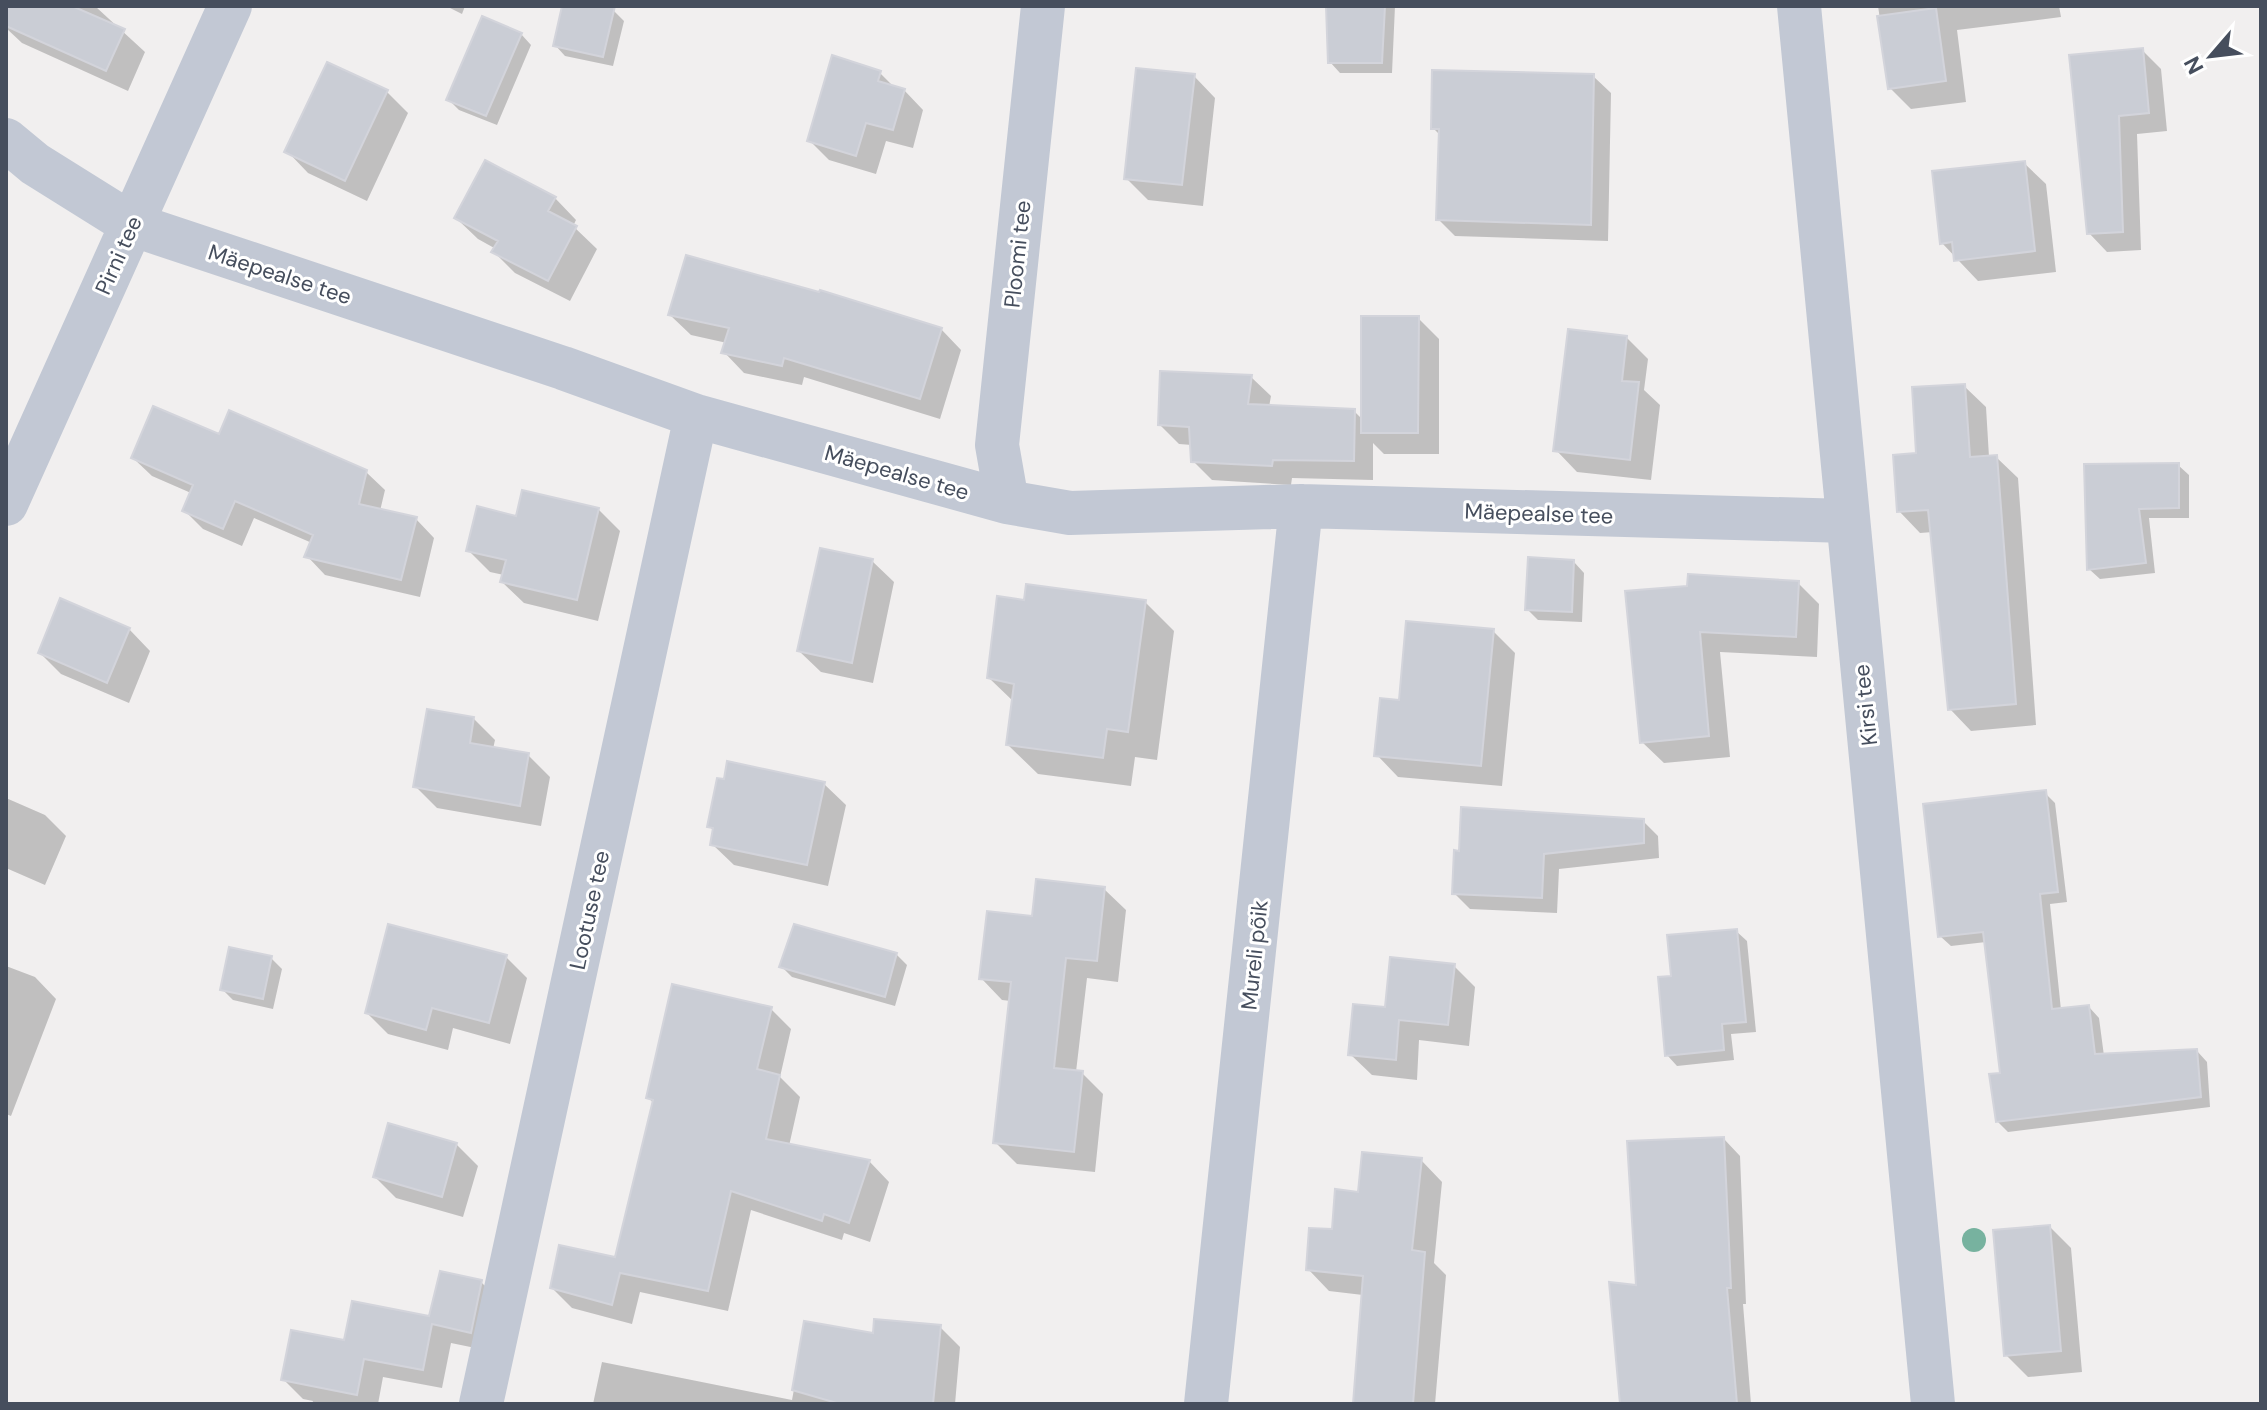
<svg xmlns="http://www.w3.org/2000/svg" width="2267" height="1410" viewBox="0 0 2267 1410" font-family="'DM Sans',sans-serif">
  <style>
    .shadow { fill: #0003 }
    .building { fill: #cacdd5; stroke: #d3d4db; stroke-width: 2 }
    .lines { fill: none; stroke-linecap: round; stroke-linejoin: round }
    .minor { stroke: #c2c8d4; stroke-width: 44 }
    .tree { fill: #77b29f }
    .labels { text-anchor: middle; stroke-width: 6; stroke-linejoin: round; paint-order: stroke }
    .street-label { font-size: 22px; fill: #464e5d; stroke: #fff }
  </style>
  <rect width="100%" height="100%" fill="#f1efef"/>
  <path class="shadow" d="M 7,6 L 96,7 L 145,52 L 128,91 L 22,43 L 6,28 Z
    M 446,6 L 465,6 L 462,14 Z
    M 564,6 L 594,6 L 613,10 L 624,21 L 613,66 L 565,56 L 555,45 Z
    M 1328,6 L 1395,6 L 1392,73 L 1340,73 L 1330,62 Z
    M 1878,6 L 2059,6 L 2061,17 L 1957,30 L 1966,102 L 1911,109 L 1890,88 Z
    M 521,34 L 531,45 L 497,125 L 459,110 L 448,99 Z
    M 2142,50 L 2161,69 L 2167,131 L 2137,134 L 2141,250 L 2107,252 L 2089,233 L 2071,57 Z
    M 880,73 L 895,88 L 904,90 L 923,110 L 913,148 L 886,141 L 876,174 L 829,160 L 809,140 Z
    M 1194,76 L 1215,98 L 1203,206 L 1148,200 L 1126,178 Z
    M 1593,76 L 1611,93 L 1608,241 L 1455,236 L 1438,219 L 1441,136 L 1433,128 Z
    M 387,92 L 408,113 L 367,201 L 308,173 L 287,151 Z
    M 2024,163 L 2046,184 L 2056,272 L 1978,281 L 1942,243 Z
    M 555,198 L 576,220 L 573,226 L 597,249 L 570,301 L 515,273 L 494,252 L 496,249 L 478,239 L 456,218 Z
    M 670,315 L 941,329 L 961,350 L 940,419 L 804,377 L 802,385 L 744,373 L 724,352 L 727,343 L 691,335 Z
    M 1418,318 L 1439,339 L 1439,454 L 1384,454 L 1373,443 L 1373,480 L 1292,478 L 1291,485 L 1212,480 L 1193,461 L 1192,445 L 1179,444 L 1160,425 L 1251,377 L 1271,396 L 1269,407 L 1354,411 L 1363,420 Z
    M 1627,338 L 1648,359 L 1644,390 L 1660,405 L 1651,480 L 1577,472 L 1556,450 Z
    M 1964,386 L 1986,407 L 1989,457 L 1996,457 L 2018,478 L 2036,725 L 1971,731 L 1950,709 L 1933,532 L 1920,533 L 1899,511 L 1918,455 Z
    M 220,437 L 366,472 L 385,490 L 380,511 L 416,519 L 434,538 L 420,597 L 325,575 L 307,556 L 312,543 L 254,518 L 242,546 L 203,529 L 184,510 L 191,493 L 152,476 L 133,458 Z
    M 2178,465 L 2189,475 L 2189,518 L 2149,518 L 2155,573 L 2100,579 L 2089,569 L 2086,466 Z
    M 598,509 L 620,531 L 598,621 L 524,603 L 502,582 L 504,575 L 490,572 L 469,551 L 517,518 Z
    M 872,561 L 894,582 L 873,683 L 821,672 L 799,651 Z
    M 1574,562 L 1584,573 L 1582,622 L 1538,620 L 1527,609 Z
    M 1798,583 L 1819,604 L 1817,657 L 1720,652 L 1730,757 L 1664,763 L 1642,742 L 1627,593 Z
    M 1026,602 L 1145,602 L 1174,631 L 1157,760 L 1135,757 L 1131,786 L 1038,774 L 1008,745 L 1014,702 L 989,678 Z
    M 129,629 L 150,651 L 129,703 L 61,674 L 40,653 Z
    M 1493,631 L 1515,653 L 1502,786 L 1398,777 L 1377,755 L 1401,702 Z
    M 474,719 L 495,740 L 493,749 L 528,755 L 550,777 L 541,826 L 437,808 L 415,786 Z
    M 824,784 L 846,805 L 828,886 L 734,865 L 712,844 L 715,832 L 709,826 Z
    M 2045,793 L 2055,803 L 2067,902 L 2050,904 L 2061,1010 L 2089,1007 L 2099,1018 L 2104,1056 L 2197,1051 L 2207,1062 L 2210,1107 L 2008,1132 L 1997,1121 L 2002,1075 L 1986,942 L 1951,946 L 1940,936 Z
    M 6,798 L 45,815 L 66,836 L 45,885 L 6,868 Z
    M 1643,821 L 1658,836 L 1659,858 L 1559,869 L 1557,913 L 1470,909 L 1454,893 L 1456,853 Z
    M 1104,889 L 1126,910 L 1118,982 L 1087,978 L 1076,1072 L 1082,1073 L 1103,1094 L 1095,1172 L 1017,1164 L 995,1142 L 1011,1001 L 1002,1000 L 981,978 Z
    M 1736,931 L 1747,941 L 1756,1032 L 1731,1034 L 1734,1060 L 1677,1066 L 1667,1055 L 1673,977 Z
    M 896,954 L 907,965 L 895,1006 L 792,977 L 781,966 Z
    M 506,957 L 527,978 L 510,1044 L 453,1028 L 448,1050 L 388,1034 L 367,1013 Z
    M 271,958 L 282,969 L 273,1009 L 233,1000 L 222,989 Z
    M 6,966 L 35,977 L 56,999 L 11,1116 L 6,1114 Z
    M 1454,966 L 1475,987 L 1469,1046 L 1419,1040 L 1417,1080 L 1372,1075 L 1350,1054 L 1387,1009 Z
    M 771,1009 L 791,1029 L 780,1077 L 800,1097 L 789,1146 L 869,1161 L 889,1182 L 870,1242 L 844,1233 L 842,1240 L 751,1210 L 728,1311 L 640,1292 L 632,1324 L 572,1308 L 552,1288 L 617,1259 L 654,1104 L 648,1097 Z
    M 1724,1139 L 1740,1156 L 1746,1304 L 1743,1304 L 1751,1404 L 1622,1404 L 1638,1287 Z
    M 456,1144 L 478,1166 L 463,1217 L 396,1198 L 375,1177 Z
    M 1421,1160 L 1442,1182 L 1434,1263 L 1446,1275 L 1435,1404 L 1355,1404 L 1363,1295 L 1329,1291 L 1308,1269 L 1333,1232 Z
    M 2050,1227 L 2071,1248 L 2082,1372 L 2028,1377 L 2006,1355 Z
    M 481,1282 L 501,1302 L 490,1351 L 451,1343 L 442,1388 L 383,1377 L 378,1404 L 312,1404 L 313,1401 L 303,1399 L 283,1379 L 346,1342 L 431,1318 Z
    M 806,1324 L 875,1336 L 940,1327 L 960,1347 L 955,1404 L 593,1404 L 602,1362 L 792,1400 Z"/>
  <path class="building" d="M 6,6 L 72,6 L 125,29 L 106,71 L 6,26 Z
    M 562,6 L 615,6 L 603,57 L 553,46 Z
    M 1326,6 L 1385,6 L 1382,63 L 1328,63 Z
    M 1936,8 L 1946,81 L 1888,89 L 1877,16 Z
    M 482,16 L 522,33 L 486,116 L 446,100 Z
    M 2143,48 L 2149,113 L 2119,116 L 2123,232 L 2087,234 L 2069,55 Z
    M 832,55 L 881,71 L 878,81 L 905,89 L 893,130 L 866,123 L 856,156 L 807,141 Z
    M 327,62 L 388,90 L 345,181 L 284,152 Z
    M 1136,68 L 1195,74 L 1182,185 L 1124,179 Z
    M 1432,70 L 1594,74 L 1591,225 L 1436,220 L 1439,129 L 1431,129 Z
    M 485,160 L 556,197 L 548,211 L 577,226 L 548,281 L 491,252 L 498,241 L 454,218 Z
    M 2025,161 L 2035,251 L 1954,261 L 1952,242 L 1940,244 L 1932,171 Z
    M 686,255 L 819,292 L 820,290 L 942,328 L 920,399 L 784,358 L 782,366 L 721,353 L 729,328 L 668,315 Z
    M 1361,316 L 1419,316 L 1418,433 L 1361,433 Z
    M 1568,329 L 1627,336 L 1622,381 L 1639,382 L 1630,460 L 1553,451 Z
    M 1160,371 L 1252,375 L 1248,404 L 1355,409 L 1354,461 L 1273,460 L 1272,466 L 1191,462 L 1189,427 L 1158,425 Z
    M 1965,384 L 1970,457 L 1997,455 L 2016,704 L 1948,710 L 1928,510 L 1897,512 L 1893,455 L 1916,453 L 1912,387 Z
    M 153,406 L 219,434 L 229,410 L 367,470 L 359,504 L 417,517 L 401,580 L 304,557 L 313,535 L 235,501 L 223,529 L 182,511 L 193,485 L 131,458 Z
    M 2179,463 L 2179,508 L 2139,509 L 2146,563 L 2087,570 L 2084,464 Z
    M 522,490 L 599,508 L 577,600 L 500,582 L 506,560 L 466,551 L 477,506 L 516,516 Z
    M 820,548 L 873,559 L 852,663 L 797,651 Z
    M 1528,557 L 1574,560 L 1572,612 L 1525,610 Z
    M 1688,574 L 1799,581 L 1796,637 L 1700,632 L 1709,736 L 1640,743 L 1625,591 L 1687,586 Z
    M 1026,584 L 1146,600 L 1128,732 L 1107,729 L 1103,758 L 1006,745 L 1014,684 L 987,678 L 997,596 L 1024,600 Z
    M 60,598 L 130,628 L 107,683 L 38,653 Z
    M 1406,621 L 1494,629 L 1481,766 L 1374,756 L 1380,698 L 1399,700 Z
    M 427,709 L 474,717 L 470,743 L 529,753 L 520,806 L 413,787 Z
    M 727,761 L 825,782 L 807,865 L 710,845 L 713,828 L 707,827 L 717,778 L 724,779 Z
    M 2046,790 L 2058,892 L 2040,894 L 2052,1009 L 2089,1005 L 2095,1054 L 2197,1049 L 2201,1097 L 1996,1122 L 1989,1074 L 2000,1073 L 1983,932 L 1938,937 L 1923,804 Z
    M 1461,807 L 1644,819 L 1644,843 L 1544,854 L 1542,898 L 1452,894 L 1454,850 L 1459,851 Z
    M 1036,879 L 1105,887 L 1097,961 L 1066,958 L 1054,1068 L 1083,1071 L 1074,1152 L 993,1143 L 1011,982 L 979,979 L 987,911 L 1032,916 Z
    M 388,924 L 507,955 L 489,1023 L 432,1008 L 426,1030 L 365,1013 Z
    M 794,924 L 897,953 L 885,997 L 779,967 Z
    M 1737,929 L 1746,1022 L 1722,1024 L 1724,1050 L 1665,1056 L 1658,977 L 1671,976 L 1667,935 Z
    M 229,947 L 272,956 L 263,999 L 220,990 Z
    M 1390,957 L 1455,964 L 1448,1025 L 1399,1020 L 1396,1060 L 1348,1055 L 1353,1004 L 1385,1007 Z
    M 672,984 L 772,1007 L 757,1069 L 780,1075 L 766,1139 L 870,1160 L 849,1223 L 824,1214 L 822,1221 L 731,1191 L 708,1291 L 620,1273 L 612,1305 L 550,1288 L 559,1245 L 615,1257 L 653,1100 L 646,1098 Z
    M 388,1123 L 457,1143 L 442,1197 L 373,1177 Z
    M 1724,1137 L 1731,1288 L 1727,1288 L 1737,1404 L 1620,1404 L 1609,1282 L 1636,1285 L 1627,1141 Z
    M 1362,1152 L 1422,1158 L 1412,1250 L 1425,1252 L 1413,1404 L 1353,1404 L 1363,1276 L 1306,1270 L 1309,1228 L 1332,1229 L 1335,1189 L 1358,1192 Z
    M 2050,1225 L 2061,1351 L 2004,1356 L 1993,1230 Z
    M 440,1271 L 482,1280 L 471,1333 L 432,1324 L 423,1370 L 364,1359 L 357,1395 L 281,1380 L 291,1330 L 344,1340 L 352,1301 L 429,1316 Z
    M 874,1319 L 941,1325 L 933,1404 L 840,1404 L 792,1390 L 804,1321 L 873,1333 Z"/>
  <g class="lines">
    <path class="minor" d="M 1799,6 L 1933,1404
      M 6,140 L 35,164 L 131,224 L 563,368 L 696,416 L 1007,502 L 1070,513 L 1301,506 L 1847,521
      M 1007,502 L 997,445 L 1043,6
      M 6,504 L 230,6
      M 481,1404 L 696,416
      M 1206,1404 L 1301,506"/>
  </g>
  <circle class="tree" cx="1974" cy="1240" r="12"/>
  <g class="labels">
    <g class="street-label">
      <text transform="translate(1017 254) rotate(-84)" y="8">Ploomi tee</text>
      <text transform="translate(118 255) rotate(-66)" y="8">Pirni tee</text>
      <text transform="translate(280 274) rotate(18)" y="8">Mäepealse tee</text>
      <text transform="translate(897 472) rotate(16)" y="8">Mäepealse tee</text>
      <text transform="translate(1539 513) rotate(2)" y="8">Mäepealse tee</text>
      <text transform="translate(1865 705) rotate(-96)" y="8">Kirsi tee</text>
      <text transform="translate(589 910) rotate(-78)" y="8">Lootuse tee</text>
      <text transform="translate(1254 955) rotate(-84)" y="8">Mureli põik</text>
    </g>
  </g>
  <rect width="2267" height="1410" fill="none" stroke="#464e5d" stroke-width="16"/>
  <g transform="translate(2211 56) rotate(242)" stroke="#ffffff" stroke-width="6" paint-order="stroke">
  <path d="M0-6L14 30L0 20L-14 30Z" fill="#464e5d"/>
  <text y="-12" font-size="22" font-weight="bold" text-anchor="middle" fill="#464e5d">N</text>
  </g>
</svg>
